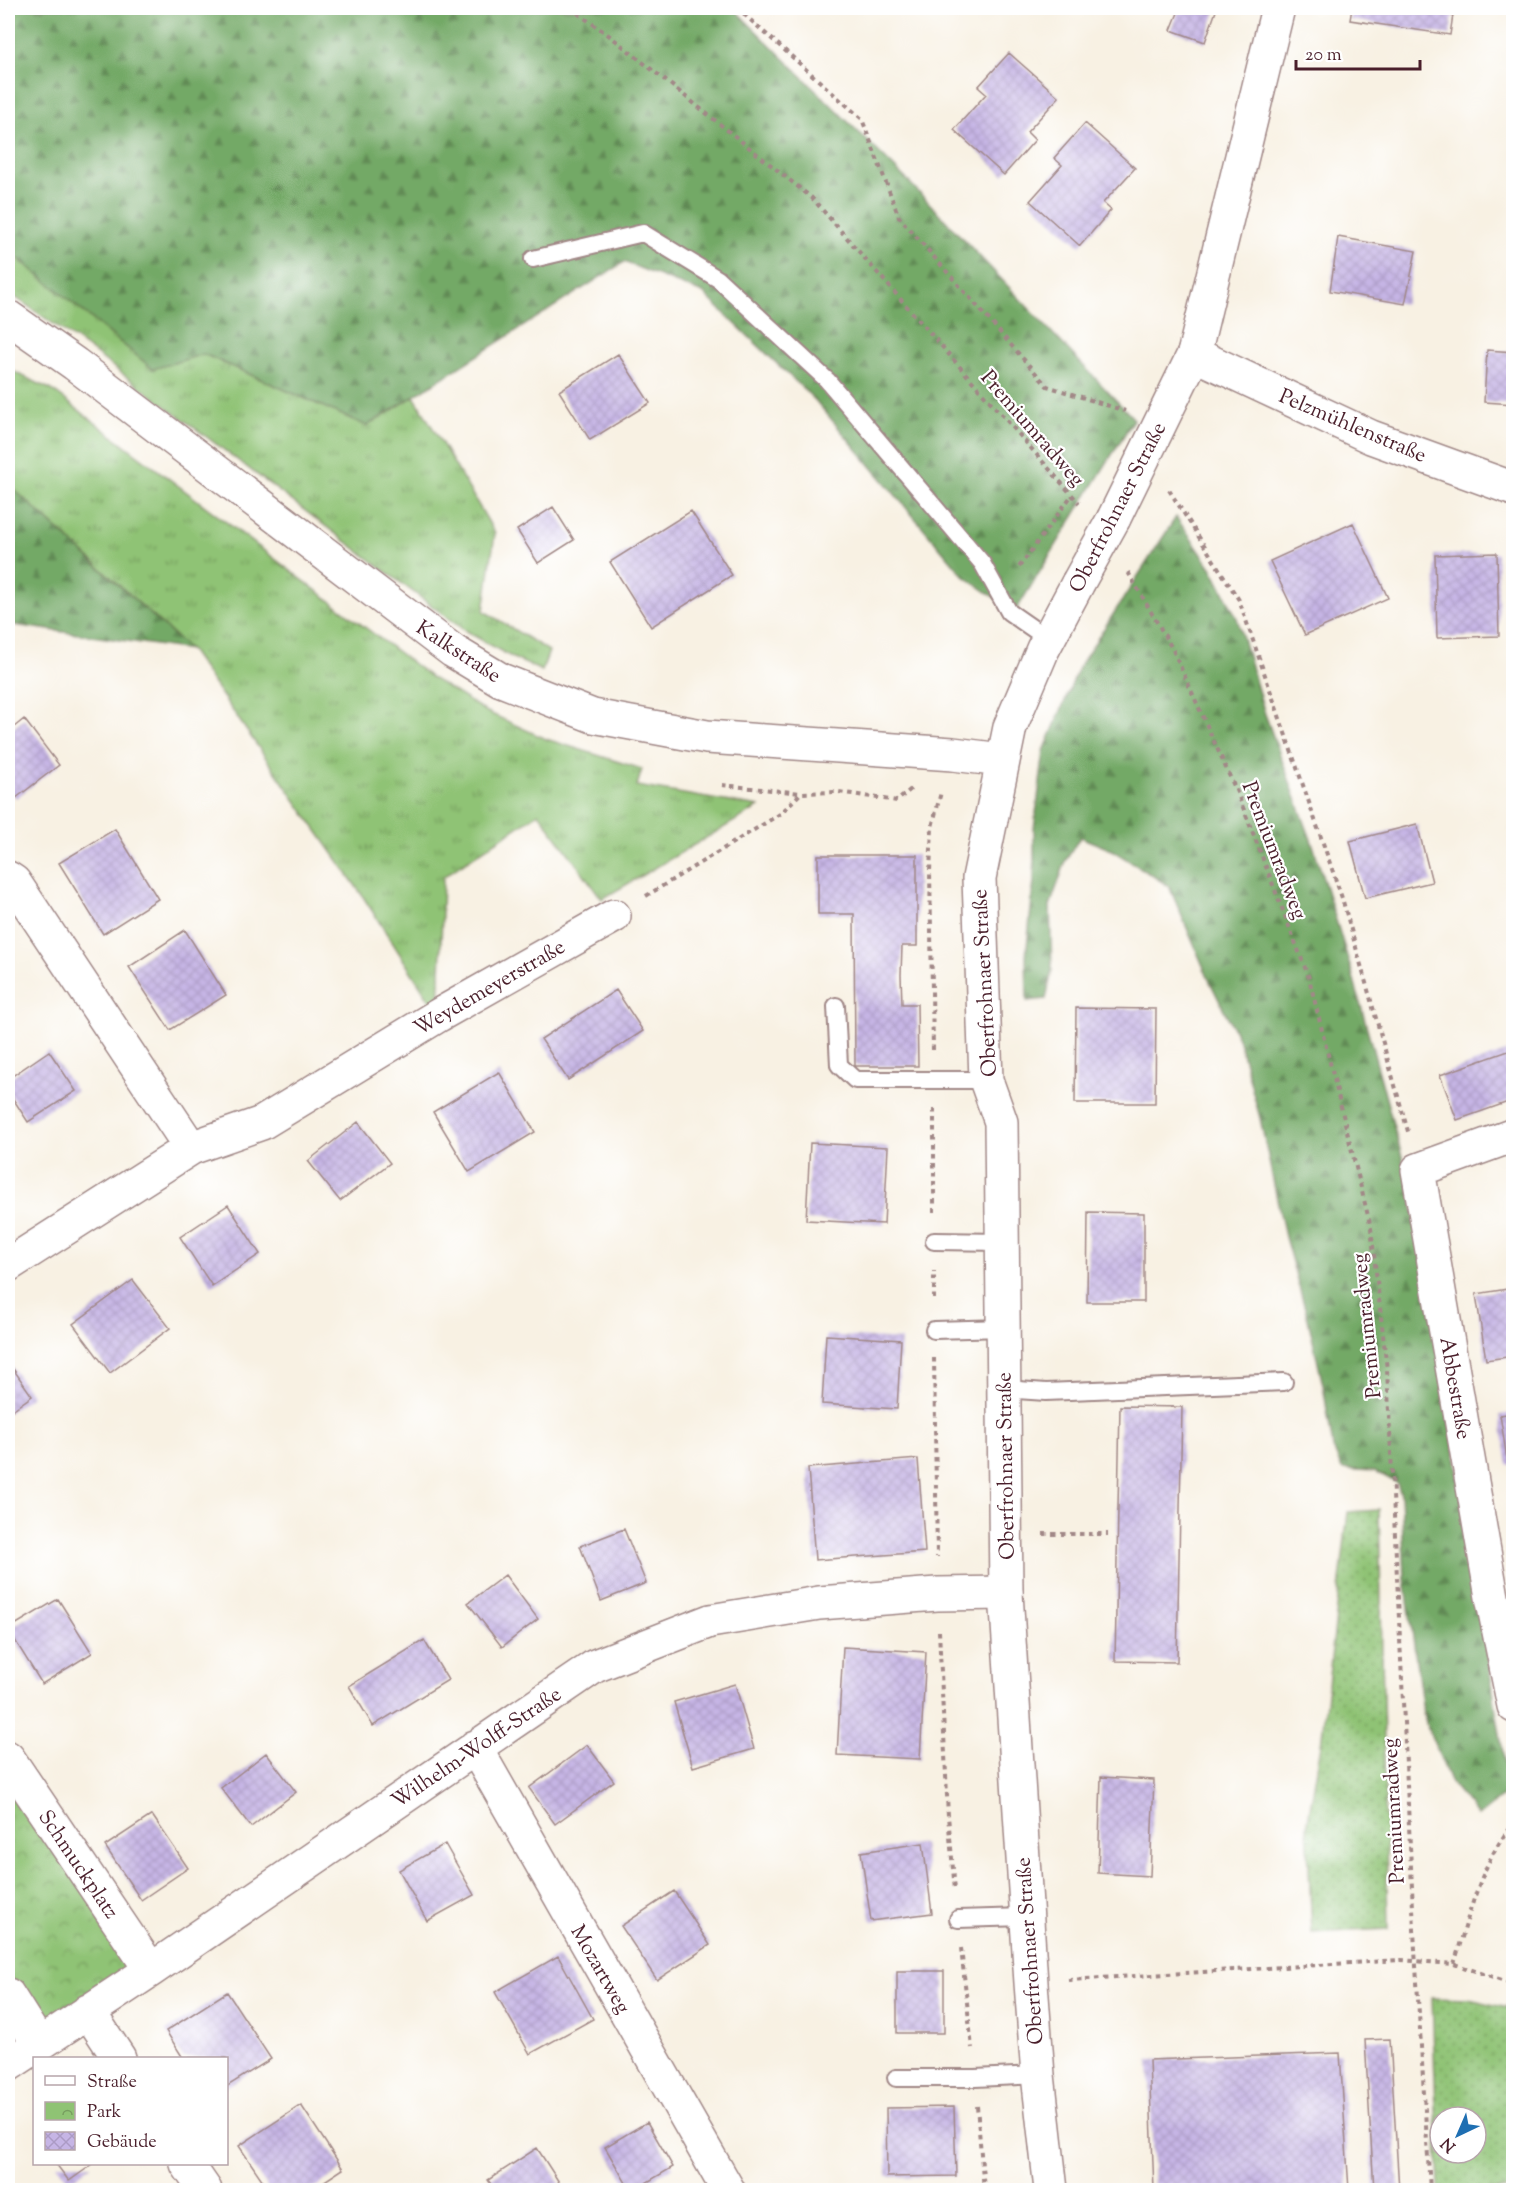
<svg xmlns="http://www.w3.org/2000/svg" width="1521" height="2198" viewBox="0 0 1521 2198" font-family="'Sorts Mill Goudy',serif">
  <style>
    .grass { fill: url(#grass-tufts); stroke: #6c7150; stroke-width: 1.5 }
    .forest { fill: url(#forest-firs); stroke: #5e6448; stroke-width: 1.5 }
    .park { fill: url(#park-crowns); stroke: #6c7150; stroke-width: 1.5 }
    .garden { fill: url(#garden-dots); stroke: #6c7150; stroke-width: 1.5; fill-rule: evenodd }
    .building { fill: url(#building-cross-hatch) }
    .lines { fill: none; stroke-linecap: round; stroke-linejoin: round }
    .lane-casing { stroke: #a18887; stroke-width: 20 }
    .street-casing { stroke: #a18887; stroke-width: 36 }
    .secondary-casing { stroke: #a18887; stroke-width: 36 }
    .path { stroke: #a18887; stroke-width: 4; stroke-dasharray: 4.5 4.5; stroke-linecap: butt }
    .lane { stroke: #fff; stroke-width: 16 }
    .street { stroke: #fff; stroke-width: 33 }
    .secondary { stroke: #fff; stroke-width: 33 }
    .secondary-bridge-casing { stroke: #a18887; stroke-width: 36; stroke-linecap: butt }
    .secondary-bridge { stroke: #fff; stroke-width: 33 }
    .labels { text-anchor: middle; stroke-width: 4.5; stroke-linejoin: round; paint-order: stroke }
    .street-label { font-size: 21px; fill: #4a1f2b; stroke: #fff }
  </style>
  <defs>
    <pattern id="grass-tufts" width="24" height="20" patternUnits="userSpaceOnUse" patternTransform="scale(1.5)"><rect width="24" height="20" fill="#8fc374"/><path d="M3 7l-1-3M5 7V3M7 7l1-3M15 17l-1-3M17 17v-4M19 17l1-3" fill="none" stroke="#779e5f"/></pattern>
    <pattern id="forest-firs" width="22" height="20" patternUnits="userSpaceOnUse" patternTransform="scale(1.5)"><rect width="22" height="20" fill="#73a966"/><path d="M5 1l3.5 6h-7zM16 11l3.5 6h-7z" fill="#608954"/></pattern>
    <pattern id="park-crowns" width="20" height="18" patternUnits="userSpaceOnUse" patternTransform="scale(1.5)"><rect width="20" height="18" fill="#8fc374"/><path d="M2 6a3 3 0 1 1 6 0M12 15a3 3 0 1 1 6 0" fill="none" stroke="#779e5f"/></pattern>
    <pattern id="garden-dots" width="8" height="8" patternUnits="userSpaceOnUse" patternTransform="scale(1.5)"><rect width="8" height="8" fill="#8fc374"/><path d="M2 2h.1M6 6h.1" fill="none" stroke="#779e5f" stroke-width="1.8" stroke-linecap="round"/></pattern>
    <pattern id="building-cross-hatch" width="8" height="8" patternUnits="userSpaceOnUse" patternTransform="scale(1.5)"><rect width="8" height="8" fill="#c6b5e5"/><path d="M0 0l8 8M0 8l8-8" fill="none" stroke="#ac9bc5"/></pattern>
  </defs>
  <rect width="100%" height="100%" fill="#fff"/>
  <filter id="ink" filterUnits="userSpaceOnUse"><feTurbulence type="fractalNoise" baseFrequency=".0167" numOctaves="2"/><feDisplacementMap in="SourceGraphic" scale="12" xChannelSelector="R" yChannelSelector="G"/><feConvolveMatrix kernelMatrix="1 2 1 2 8 2 1 2 1" color-interpolation-filters="sRGB"/></filter>
  <filter id="wash" filterUnits="userSpaceOnUse"><feTurbulence type="fractalNoise" baseFrequency=".008" numOctaves="4" result="noise"/><feDisplacementMap in="SourceGraphic" scale="24" xChannelSelector="R" yChannelSelector="G"/><feGaussianBlur stdDeviation="1.35" result="paint"/><feColorMatrix in="noise" values="0 0 0 0 0 0 0 0 0 0 0 0 0 0 0 0 0 1.4 0 .05"/><feComposite in="paint" operator="in"/></filter>
  <g filter="url(#wash)">
    <rect width="100%" height="100%" fill="#f8f1e3"/>
    <path class="grass" d="M 8,250 L 153,369 L 203,354 L 367,426 L 414,396 L 495,533 L 484,611 L 549,651 L 542,671 L 513,658 L 464,630 L 88,348 L 8,292 Z
      M 8,369 L 52,390 L 432,678 L 485,711 L 546,739 L 642,769 L 637,786 L 759,807 L 602,899 L 539,813 L 443,877 L 439,1015 L 360,892 L 190,650 L 8,484 Z"/>
    <path class="forest" d="M 8,8 L 733,8 L 910,183 L 1134,419 L 1015,612 L 964,576 L 815,400 L 703,293 L 624,262 L 367,426 L 204,354 L 153,369 L 8,250 Z
      M 8,484 L 190,650 L 8,624 Z
      M 1176,517 L 1212,569 L 1237,618 L 1265,714 L 1313,845 L 1351,969 L 1408,1179 L 1446,1397 L 1509,1791 L 1478,1816 L 1451,1783 L 1424,1719 L 1405,1579 L 1401,1495 L 1397,1483 L 1375,1471 L 1342,1469 L 1333,1448 L 1323,1385 L 1308,1319 L 1285,1237 L 1260,1118 L 1238,1038 L 1209,980 L 1169,886 L 1112,850 L 1080,837 L 1066,860 L 1050,906 L 1052,970 L 1046,999 L 1027,1001 L 1026,956 L 1034,881 L 1034,829 L 1044,751 L 1079,667 Z"/>
    <path class="park" d="M 8,1758 L 151,1969 L 39,2044 L 8,1995 Z"/>
    <path class="garden" d="M 1379,1510 L 1388,1929 L 1312,1933 L 1307,1826 L 1321,1745 L 1348,1512 Z
      M 1432,1998 L 1469,1999 L 1513,2009 L 1513,2190 L 1439,2190 ZM 1440,2117 L 1476,2117 L 1476,2153 L 1440,2153 Z"/>
    <g id="blocks">
      <path class="building" d="M 1180,8 L 1217,8 L 1205,42 L 1171,30 Z
        M 1352,8 L 1454,8 L 1450,35 L 1350,20 Z
        M 1009,53 L 1059,97 L 1027,132 L 1035,140 L 1004,175 L 954,130 L 986,94 L 978,87 Z
        M 1085,123 L 1135,168 L 1103,203 L 1111,210 L 1080,246 L 1030,201 L 1062,165 L 1054,158 Z
        M 1338,237 L 1416,251 L 1405,304 L 1330,291 Z
        M 1487,350 L 1514,352 L 1514,404 L 1484,402 Z
        M 618,354 L 650,403 L 590,440 L 559,391 Z
        M 553,507 L 574,540 L 538,563 L 517,530 Z
        M 691,511 L 732,575 L 651,627 L 610,562 Z
        M 1353,523 L 1388,598 L 1305,635 L 1270,561 Z
        M 1497,553 L 1499,636 L 1437,638 L 1435,555 Z
        M 24,719 L 59,765 L 16,798 L 8,788 L 8,732 Z
        M 1417,824 L 1432,882 L 1365,898 L 1350,841 Z
        M 115,829 L 158,899 L 103,934 L 59,863 Z
        M 818,855 L 917,855 L 917,946 L 902,946 L 901,975 L 902,1004 L 917,1004 L 918,1066 L 855,1066 L 854,914 L 818,914 Z
        M 185,930 L 226,995 L 170,1030 L 129,967 Z
        M 616,990 L 643,1031 L 568,1080 L 541,1039 Z
        M 1076,1008 L 1156,1009 L 1155,1103 L 1075,1103 Z
        M 1514,1049 L 1514,1100 L 1457,1120 L 1440,1075 Z
        M 49,1051 L 76,1091 L 28,1122 L 8,1091 L 8,1079 Z
        M 499,1072 L 535,1132 L 469,1172 L 433,1112 Z
        M 358,1122 L 390,1163 L 340,1201 L 308,1161 Z
        M 810,1143 L 888,1147 L 884,1224 L 806,1220 Z
        M 228,1205 L 260,1254 L 212,1286 L 180,1237 Z
        M 1088,1212 L 1144,1213 L 1144,1302 L 1087,1302 Z
        M 133,1280 L 170,1328 L 110,1373 L 73,1324 Z
        M 1514,1288 L 1514,1356 L 1486,1360 L 1476,1294 Z
        M 826,1335 L 901,1340 L 897,1409 L 822,1404 Z
        M 9,1363 L 32,1396 L 8,1413 L 8,1364 Z
        M 1120,1406 L 1182,1407 L 1177,1662 L 1115,1661 Z
        M 1514,1413 L 1514,1465 L 1508,1465 L 1500,1415 Z
        M 918,1459 L 925,1552 L 815,1560 L 808,1468 Z
        M 624,1529 L 646,1583 L 601,1601 L 580,1546 Z
        M 505,1575 L 538,1619 L 502,1647 L 468,1603 Z
        M 58,1599 L 92,1653 L 42,1684 L 8,1629 Z
        M 424,1640 L 448,1680 L 373,1726 L 349,1686 Z
        M 843,1647 L 926,1652 L 920,1759 L 837,1755 Z
        M 735,1684 L 754,1749 L 693,1767 L 674,1702 Z
        M 587,1745 L 614,1781 L 555,1824 L 529,1788 Z
        M 266,1753 L 296,1792 L 251,1827 L 221,1788 Z
        M 1101,1777 L 1154,1780 L 1150,1876 L 1098,1873 Z
        M 152,1815 L 188,1868 L 141,1900 L 105,1846 Z
        M 923,1843 L 932,1913 L 871,1921 L 861,1852 Z
        M 445,1844 L 474,1895 L 427,1921 L 399,1870 Z
        M 674,1891 L 710,1945 L 657,1980 L 621,1926 Z
        M 558,1956 L 593,2019 L 530,2054 L 495,1992 Z
        M 897,1971 L 944,1971 L 944,2033 L 897,2033 Z
        M 227,1992 L 271,2059 L 226,2087 L 226,2058 L 183,2058 L 166,2031 Z
        M 1390,2039 L 1399,2190 L 1374,2190 L 1365,2040 Z
        M 1340,2053 L 1349,2190 L 1154,2190 L 1149,2060 Z
        M 301,2105 L 343,2169 L 311,2190 L 269,2190 L 239,2146 Z
        M 954,2107 L 956,2176 L 887,2177 L 886,2108 Z
        M 647,2122 L 673,2167 L 634,2190 L 630,2190 L 605,2147 Z
        M 537,2148 L 564,2190 L 495,2190 L 488,2180 Z
        M 56,2164 L 93,2164 L 69,2181 Z"/>
    </g>
  </g>
  <g filter="url(#ink)">
    <use href="#blocks" fill-opacity="0" stroke="#a18887" stroke-width="1.5"/>
    <g class="lines">
      <g class="lane-casing">
        <path id="lane" d="M 533,259 L 643,233 L 718,279 L 827,380 L 982,563 L 1009,612 L 1048,639
          M 836,1006 L 839,1065 L 855,1080 L 986,1080
          M 934,1241 L 1003,1242
          M 934,1330 L 1003,1328
          M 1004,1389 L 1046,1392 L 1284,1382
          M 958,1919 L 1026,1917
          M 896,2078 L 975,2078 L 1038,2075"/>
      </g>
      <g class="street-casing">
        <path id="street" d="M 1194,354 L 1371,437 L 1514,489
          M 8,878 L 14,882 L 191,1148
          M 1514,1135 L 1418,1170 L 1492,1597 L 1514,1706
          M 8,1265 L 191,1148 L 262,1123 L 439,1015 L 614,916
          M 475,1747 L 728,2190
          M 8,1758 L 151,1970
          M 8,1995 L 39,2044
          M 88,2011 L 119,2058
          M 8,2065 L 151,1970 L 595,1666 L 710,1621 L 819,1603 L 937,1594 L 1006,1593
          M 187,2164 L 205,2190"/>
      </g>
      <g class="secondary-casing">
        <path id="secondary" d="M 8,317 L 75,364 L 453,651 L 501,680 L 593,716 L 707,737 L 953,754 L 1002,760
          M 1114,518 L 1194,354 L 1278,8
          M 1051,2190 L 1038,2075 L 1031,1983 L 1006,1593 L 1001,1122 L 986,1080 L 979,878 L 1010,727 L 1043,649 L 1078,583"/>
      </g>
      <path class="path" d="M 570,8 L 610,36 L 812,198 L 1079,503
        M 737,8 L 862,119 L 899,217 L 1047,386 L 1125,411
        M 1169,490 L 1239,600 L 1342,898 L 1409,1135
        M 1019,567 L 1072,495
        M 1128,572 L 1173,650 L 1239,797 L 1309,978 L 1371,1228 L 1387,1370 L 1415,1950 L 1430,2190
        M 722,785 L 801,793
        M 646,896 L 780,814 L 801,793 L 839,792 L 897,801 L 911,789
        M 933,1050 L 930,871 L 932,827 L 941,792
        M 934,1109 L 934,1212
        M 934,1299 L 934,1271
        M 934,1358 L 937,1557
        M 1043,1534 L 1108,1534
        M 939,1631 L 948,1816 L 955,1890
        M 961,1948 L 972,2048
        M 1454,1964 C 1468,1920 1481,1859 1514,1824
        M 1068,1980 L 1401,1960 L 1454,1964 L 1514,1984
        M 977,2106 L 984,2190"/>
      <use href="#lane" class="lane"/>
      <use href="#street" class="street"/>
      <use href="#secondary" class="secondary"/>
      <g class="secondary-bridge-casing">
        <path id="secondary-bridge" d="M 1078,583 L 1114,518"/>
      </g>
      <use href="#secondary-bridge" class="secondary-bridge"/>
    </g>
  </g>
  <g class="labels">
    <g class="street-label">
      <text transform="translate(1353 425) rotate(23)" y="7">Pelzmühlenstraße</text>
      <text transform="translate(1033 428) rotate(49)" y="7">Premiumradweg</text>
      <text transform="translate(1117 507) rotate(-63)" y="7">Oberfrohnaer Straße</text>
      <text transform="translate(459 651) rotate(33)" y="7">Kalkstraße</text>
      <text transform="translate(1275 850) rotate(69)" y="7">Premiumradweg</text>
      <text transform="translate(984 983) rotate(-93)" y="7">Oberfrohnaer Straße</text>
      <text transform="translate(489 987) rotate(-30)" y="7">Weydemeyerstraße</text>
      <text transform="translate(1366 1326) rotate(-96)" y="7">Premiumradweg</text>
      <text transform="translate(1456 1388) rotate(80)" y="7">Abbestraße</text>
      <text transform="translate(1005 1466) rotate(-91)" y="7">Oberfrohnaer Straße</text>
      <text transform="translate(476 1747) rotate(-34)" y="7">Wilhelm-Wolff-Straße</text>
      <text transform="translate(1393 1811) rotate(-93)" y="7">Premiumradweg</text>
      <text transform="translate(79 1864) rotate(56)" y="7">Schmuckplatz</text>
      <text transform="translate(1029 1951) rotate(-94)" y="7">Oberfrohnaer Straße</text>
      <text transform="translate(601 1969) rotate(60)" y="7">Mozartweg</text>
    </g>
  </g>
  <rect width="1521" height="2198" fill="none" stroke="#fff" stroke-width="30"/>
  <rect x="33" y="2057" width="195" height="108" fill="#ffffff" stroke="#b7a5aa" stroke-width="1.5"/>
  <rect x="45" y="2076" width="30" height="9" fill="#ffffff" stroke="#b7a5aa" stroke-width="1.5"/>
  <text x="87" y="2087" font-size="18" fill="#4a1f2b">Straße</text>
  <rect x="45" y="2102" width="30" height="18" fill="url(#park-crowns)" stroke="#b7a5aa" stroke-width="1.5"/>
  <text x="87" y="2117" font-size="18" fill="#4a1f2b">Park</text>
  <rect x="45" y="2132" width="30" height="18" fill="url(#building-cross-hatch)" stroke="#b7a5aa" stroke-width="1.5"/>
  <text x="87" y="2147" font-size="18" fill="#4a1f2b">Gebäude</text>
  <g transform="translate(1458 2135) rotate(224)"><circle r="28" fill="#ffffff" stroke="#b7a5aa" stroke-width="1.5"/>
  <path d="M0-4.5L10 22L0 15L-10 22Z" fill="#1f6fb2"/>
  <text y="-9" font-size="16" font-weight="bold" text-anchor="middle" fill="#4a1f2b">N</text>
  </g>
  <path d="M1296 60v9h124v-9" fill="none" stroke="#4a1f2b" stroke-width="3"/>
  <text x="1305" y="60" font-size="18" fill="#4a1f2b" stroke="#ffffff" stroke-width="4.5" paint-order="stroke">20 m</text>
</svg>
